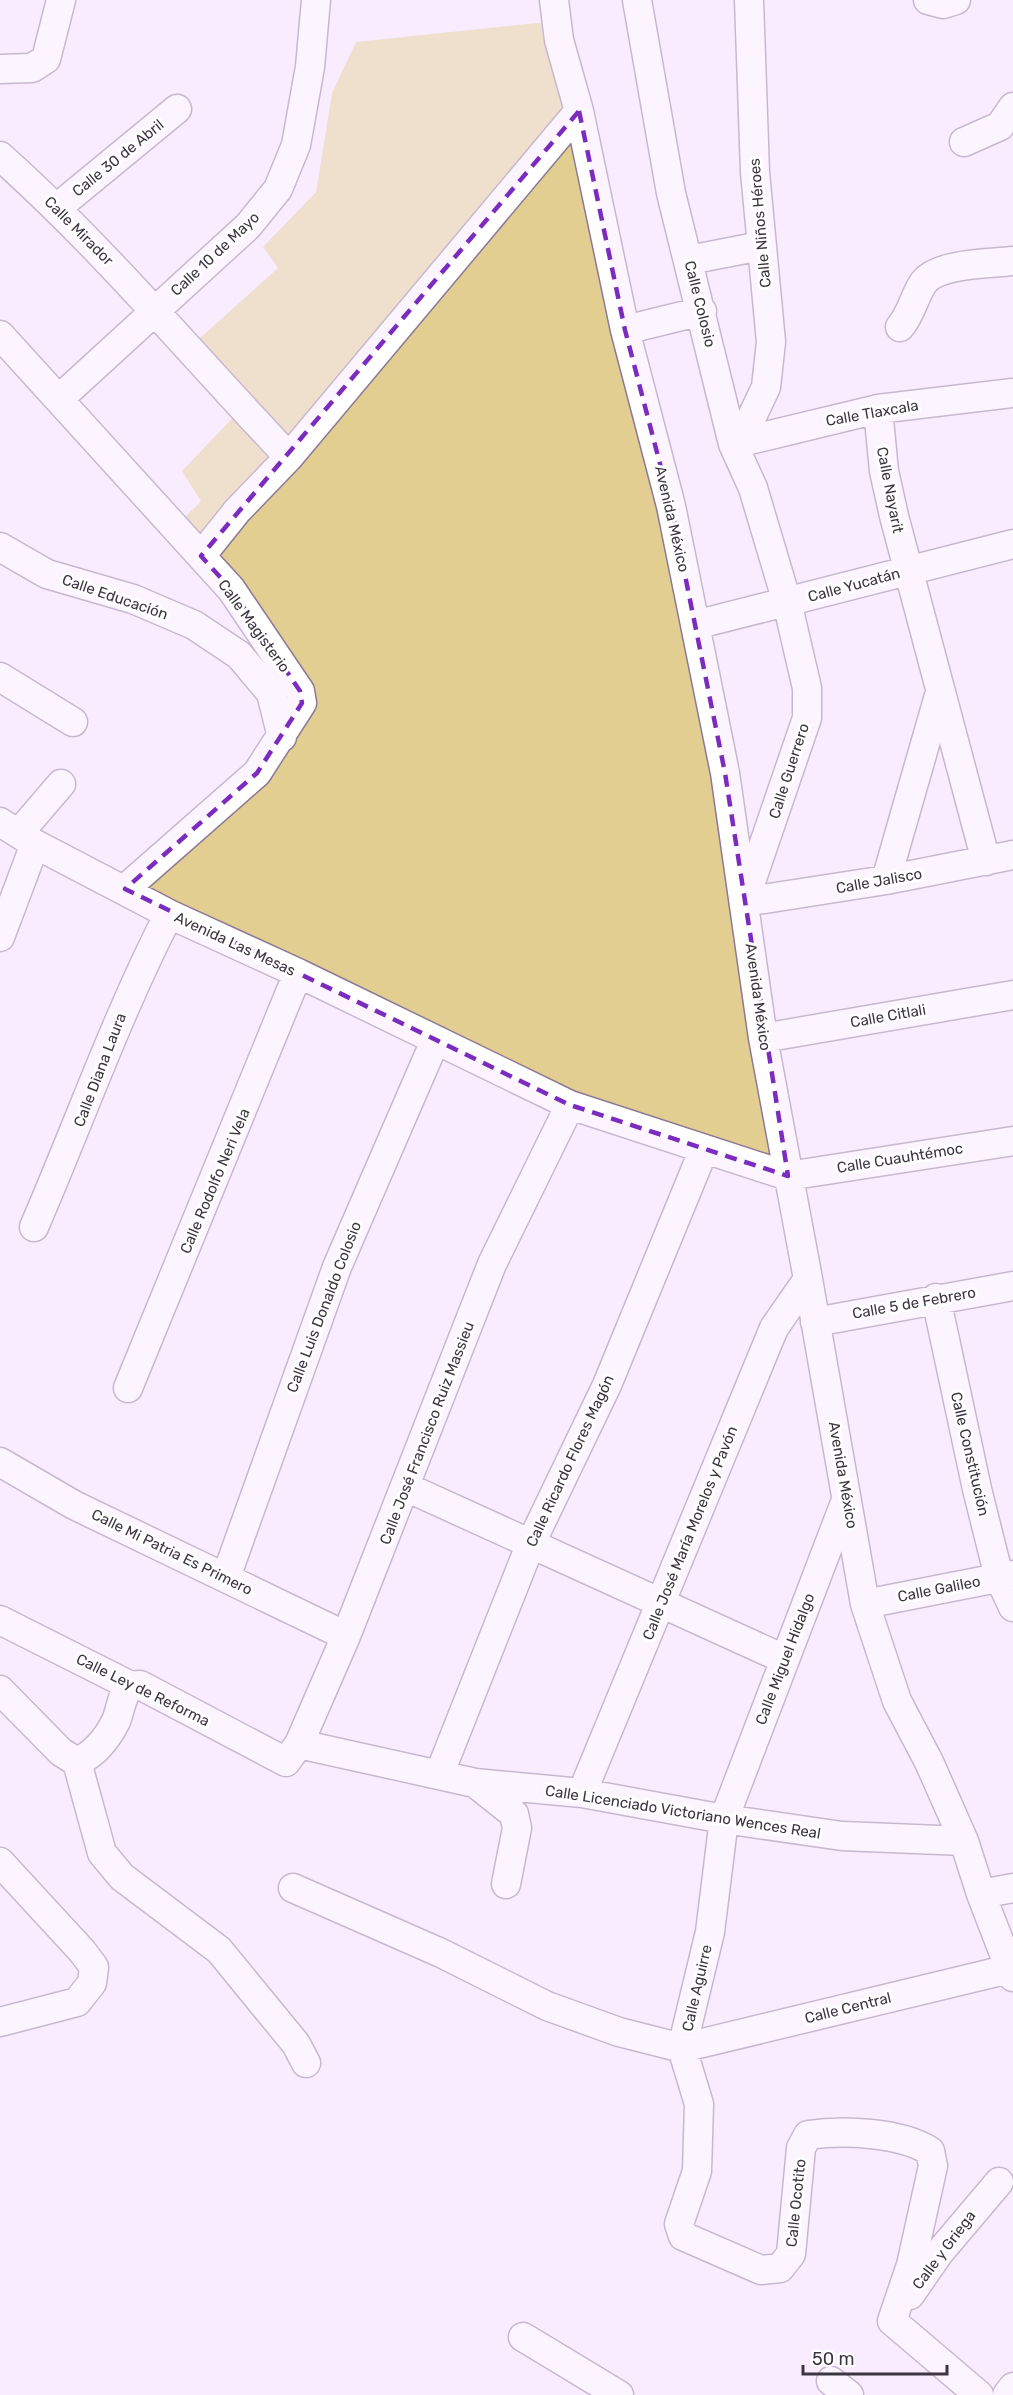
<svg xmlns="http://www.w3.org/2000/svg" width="1013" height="2395" viewBox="0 0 1013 2395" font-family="Rubik,sans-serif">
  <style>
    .green { fill: #e2ce91 }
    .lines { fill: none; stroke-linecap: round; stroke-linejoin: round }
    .minor-casing { stroke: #8d7996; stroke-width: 31 }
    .minor { stroke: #fff; stroke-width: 28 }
    .marked { fill: none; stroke: #7b2cbf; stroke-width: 4.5; stroke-dasharray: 12 8; stroke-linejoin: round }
    .labels { text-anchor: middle; stroke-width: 6; stroke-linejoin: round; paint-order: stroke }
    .street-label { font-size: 15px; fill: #3d3541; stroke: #fefefe }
  </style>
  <rect width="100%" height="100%" fill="#f9ecff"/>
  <path class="green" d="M 556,21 L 671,506 L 788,1176 L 570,1105 L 125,889 L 186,834 L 302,703 L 174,528 L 201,501 L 182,471 L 242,408 L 189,348 L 278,268 L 263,247 L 316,192 L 332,93 L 356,42 Z"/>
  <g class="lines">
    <g class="minor-casing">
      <path id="minor" d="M 554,0 L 559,40 L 579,111 L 625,330 L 671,506 L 725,773 L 763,1038 L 808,1279 L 865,1604 L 897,1701 L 929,1762 L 964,1841 L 981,1894 L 1013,1977
        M 637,0 L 671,193 L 733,444 L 753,488 L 787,602 L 807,688 L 807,718 L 744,902 L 886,880 L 1013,855
        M 928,0 L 943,4 L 956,0
        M 0,69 L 32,68 L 46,59 L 61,0
        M 964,142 L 1000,126 L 1013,107
        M 0,156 C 104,249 193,356 289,457
        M 58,207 L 177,109
        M 689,260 L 761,246
        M 900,327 C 912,313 914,296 924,282 C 939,263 989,264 1013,261
        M 625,330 L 702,311
        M 0,335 L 231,589 L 300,691 L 302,703 L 257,773 L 125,889
        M 59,399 L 248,226 L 278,189 L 296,145 L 310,67 L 316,0
        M 878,409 L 884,471 L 894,516 L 986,861
        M 741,440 L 766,387 L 771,342 L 755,172 L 749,0
        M 733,444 L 878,409 L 1013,393
        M 0,547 L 47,574 L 133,599 L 194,625 L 239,655 L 271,693 L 282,737
        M 201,556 L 237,511 L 289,457 L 579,111
        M 695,625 L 1013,544
        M 0,677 L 73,722
        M 0,822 L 35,844 L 169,914 L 298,973 L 570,1105 L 788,1176 L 1013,1141
        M 19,833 L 61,784
        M 886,880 L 940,692
        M 0,937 L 35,844
        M 763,1038 L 1013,995
        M 34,1227 C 79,1123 117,1015 169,914
        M 936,1298 L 977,1489 L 999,1577 L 1013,1607
        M 815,1322 L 1013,1286
        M 128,1388 L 298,973
        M 0,1462 L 74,1505 L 346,1636
        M 406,1487 L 784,1659
        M 846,1500 L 724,1819 L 710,1932 L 682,2048 L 699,2104 L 697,2171 L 679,2224 L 683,2236 L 761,2270 L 780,2268 L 791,2254 L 801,2148 L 808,2135 C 843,2130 900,2132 930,2151 L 933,2166 L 911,2265 L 892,2321
        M 226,1577 L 337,1267 L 435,1041
        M 865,1604 L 1013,1575
        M 0,1620 L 131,1686 L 140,1685 L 286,1762 L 299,1744 L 346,1636 L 492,1264 L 570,1105
        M 0,1690 L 61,1752 L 77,1762 C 95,1754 107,1739 116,1721 C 121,1709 121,1695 131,1686
        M 299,1744 L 475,1783 L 582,1793 L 724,1819 L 842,1836 L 964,1841
        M 77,1762 L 102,1853 L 122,1877 L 219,1950 L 296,2044 L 306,2063
        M 439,1775 L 531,1543 L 607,1385 L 704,1149
        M 475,1783 L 514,1814 L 517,1828 L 506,1884
        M 582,1793 L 774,1328 L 808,1279
        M 0,1862 L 82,1951 L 94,1967 L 92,1983 L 77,2002 L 0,2022
        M 293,1888 L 441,1953 L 547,2006 L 619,2032 L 682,2048 L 1013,1968
        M 981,1894 L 1013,1888
        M 910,2295 L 939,2253 L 999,2182
        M 892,2321 L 979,2395
        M 523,2337 L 619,2395
        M 831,2381 L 849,2395
        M 1007,2395 L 1013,2387"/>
    </g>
    <use href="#minor" class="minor"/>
  </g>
  <path d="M0 0H1013V2395H0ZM 579,111 L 625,330 L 671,506 L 725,773 L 788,1176 L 570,1105 L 125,889 L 257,773 L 302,703 L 300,691 L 231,589 L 201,556 Z" fill="#f9ecff" fill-opacity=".55" fill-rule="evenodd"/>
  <path class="marked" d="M 579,111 L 625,330 L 671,506 L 725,773 L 788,1176 L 570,1105 L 125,889 L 257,773 L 302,703 L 300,691 L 231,589 L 201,556 Z"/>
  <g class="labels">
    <g class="street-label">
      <text transform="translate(118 158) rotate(-39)" y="5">Calle 30 de Abril</text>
      <text transform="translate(760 223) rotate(-95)" y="5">Calle Niños Héroes</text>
      <text transform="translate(79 231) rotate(45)" y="5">Calle Mirador</text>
      <text transform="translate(215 254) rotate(-43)" y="5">Calle 10 de Mayo</text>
      <text transform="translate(700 304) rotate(76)" y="5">Calle Colosio</text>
      <text transform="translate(872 413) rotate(-10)" y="5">Calle Tlaxcala</text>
      <text transform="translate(890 490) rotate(79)" y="5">Calle Nayarit</text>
      <text transform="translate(672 519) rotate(77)" y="5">Avenida México</text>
      <text transform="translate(854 585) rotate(-15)" y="5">Calle Yucatán</text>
      <text transform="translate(115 597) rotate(19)" y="5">Calle Educación</text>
      <text transform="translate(254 626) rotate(54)" y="5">Calle Magisterio</text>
      <text transform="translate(789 771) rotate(-72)" y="5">Calle Guerrero</text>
      <text transform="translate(879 881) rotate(-10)" y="5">Calle Jalisco</text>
      <text transform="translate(235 944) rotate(25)" y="5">Avenida Las Mesas</text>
      <text transform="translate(758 997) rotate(82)" y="5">Avenida México</text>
      <text transform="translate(888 1016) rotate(-10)" y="5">Calle Citlali</text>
      <text transform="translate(100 1070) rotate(-69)" y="5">Calle Diana Laura</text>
      <text transform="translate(900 1158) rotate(-9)" y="5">Calle Cuauhtémoc</text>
      <text transform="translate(215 1181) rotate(-67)" y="5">Calle Rodolfo Neri Vela</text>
      <text transform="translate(914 1303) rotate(-10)" y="5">Calle 5 de Febrero</text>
      <text transform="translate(324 1307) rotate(-69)" y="5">Calle Luis Donaldo Colosio</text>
      <text transform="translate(427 1433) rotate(-69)" y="5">Calle José Francisco Ruiz Massieu</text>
      <text transform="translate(970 1454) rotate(77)" y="5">Calle Constitución</text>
      <text transform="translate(570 1461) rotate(-65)" y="5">Calle Ricardo Flores Magón</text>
      <text transform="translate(843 1475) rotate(80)" y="5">Avenida México</text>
      <text transform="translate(690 1533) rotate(-68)" y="5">Calle José María Morelos y Pavón</text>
      <text transform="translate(172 1552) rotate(26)" y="5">Calle Mi Patria Es Primero</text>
      <text transform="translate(939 1589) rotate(-11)" y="5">Calle Galileo</text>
      <text transform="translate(785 1659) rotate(-69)" y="5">Calle Miguel Hidalgo</text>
      <text transform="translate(143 1690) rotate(26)" y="5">Calle Ley de Reforma</text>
      <text transform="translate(683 1812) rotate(9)" y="5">Calle Licenciado Victoriano Wences Real</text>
      <text transform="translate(697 1988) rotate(-77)" y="5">Calle Aguirre</text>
      <text transform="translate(848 2008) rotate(-14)" y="5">Calle Central</text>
      <text transform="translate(796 2203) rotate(-84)" y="5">Calle Ocotito</text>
      <text transform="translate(944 2250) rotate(-53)" y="5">Calle y Griega</text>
    </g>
  </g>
  <path d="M803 2365v9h144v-9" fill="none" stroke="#3d3541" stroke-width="3"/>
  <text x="812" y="2365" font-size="18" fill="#3d3541" stroke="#fefefe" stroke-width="4.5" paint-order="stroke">50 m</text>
</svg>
